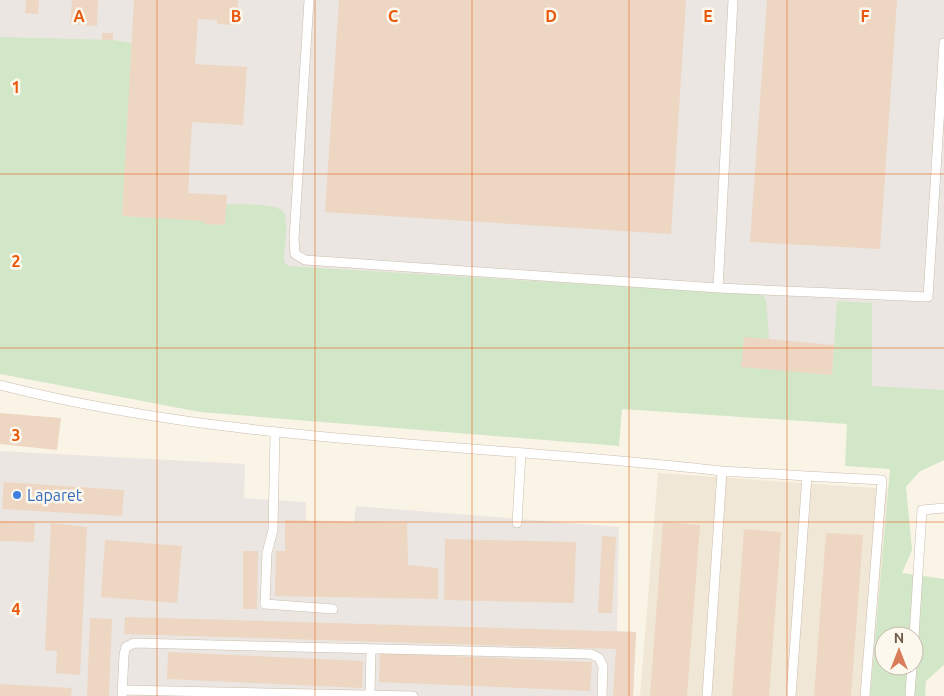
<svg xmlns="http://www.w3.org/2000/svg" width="944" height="696" viewBox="0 0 944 696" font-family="Ubuntu,sans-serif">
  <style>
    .residential { fill: #f1e7d6 }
    .industrial { fill: #ebe6e1 }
    .green { fill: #d2e7c7; fill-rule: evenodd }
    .building { fill: #edd6c2 }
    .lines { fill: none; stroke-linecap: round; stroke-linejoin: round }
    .lane-casing { stroke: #cbbdae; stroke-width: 10 }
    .lane { stroke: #fff; stroke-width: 9 }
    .grid { fill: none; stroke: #e8590c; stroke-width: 1; stroke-opacity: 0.55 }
    .shop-dot { fill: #3f7fe0; stroke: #fdf8ed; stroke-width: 2 }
    .labels { text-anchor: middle; stroke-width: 5; stroke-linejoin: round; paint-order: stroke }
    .shop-label { font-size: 16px; fill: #366cbe; stroke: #fdf8ed; text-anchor: start }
    .grid-label { font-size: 16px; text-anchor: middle; font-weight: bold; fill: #e8590c; stroke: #fdf8ed; stroke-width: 5; stroke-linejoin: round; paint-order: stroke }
  </style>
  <rect width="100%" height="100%" fill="#faf4e7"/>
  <path class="residential" d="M 658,473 L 888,489 L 870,696 L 640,696 Z"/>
  <path class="industrial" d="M 0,0 L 944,0 L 944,426 L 0,363 Z
    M 0,451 L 245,464 L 244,498 L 306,502 L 306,521 L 354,522 L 356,506 L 619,527 L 617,631 L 636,632 L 633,696 L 0,696 Z"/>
  <path class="green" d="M 0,37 L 113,40 L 132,43 L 122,216 L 204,221 L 204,224 L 225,225 L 226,204 C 239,205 278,202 284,213 C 289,222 284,250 284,261 L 288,266 L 762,295 L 766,299 L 769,339 L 742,367 L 832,375 L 837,301 L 872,303 L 872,386 L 944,390 L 944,460 L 919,472 L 906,487 L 912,550 L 902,573 L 944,579 L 944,665 L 926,681 L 925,696 L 870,696 L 890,469 L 845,466 L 847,424 L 622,409 L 619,446 L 200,412 L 0,374 ZM 884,636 L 914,636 L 914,666 L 884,666 Z"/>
  <path class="building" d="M 26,0 L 39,0 L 38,14 L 25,13 Z
    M 72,0 L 98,0 L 97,26 L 70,24 Z
    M 134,0 L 238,0 L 237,25 L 217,24 L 217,20 L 198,19 L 195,64 L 247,67 L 243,125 L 192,122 L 188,193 L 227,195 L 225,225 L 204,224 L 204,221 L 122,216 Z
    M 339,0 L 686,0 L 671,234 L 325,212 Z
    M 767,0 L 897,0 L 880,249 L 750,242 Z
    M 102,33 L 113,33 L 113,40 L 102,40 Z
    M 744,337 L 834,345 L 832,375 L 741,367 Z
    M 0,413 L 61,418 L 57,450 L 0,444 Z
    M 4,482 L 124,490 L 122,516 L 2,509 Z
    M 285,520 L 407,523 L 408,565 L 438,568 L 438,599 L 275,596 L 276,551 L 285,551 Z
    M 0,521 L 35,522 L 34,542 L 0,541 Z
    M 663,522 L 700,525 L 687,696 L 650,696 Z
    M 51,523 L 87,527 L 80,675 L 56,673 L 57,651 L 45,650 Z
    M 744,529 L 781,532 L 769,696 L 732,696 Z
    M 826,533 L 863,535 L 851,696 L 814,696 Z
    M 602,536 L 616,537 L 612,613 L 598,613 Z
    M 445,539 L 576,542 L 574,603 L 444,600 Z
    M 105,540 L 182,546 L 177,603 L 101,597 Z
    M 243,551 L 258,551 L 257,609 L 243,609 Z
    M 125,617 L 636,632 L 633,696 L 613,696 L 616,649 L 124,634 Z
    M 90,618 L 112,619 L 109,696 L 87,696 Z
    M 168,652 L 363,661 L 362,688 L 167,679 Z
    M 380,653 L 592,662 L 590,691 L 379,682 Z
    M 0,684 L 72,688 L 71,696 L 0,696 Z"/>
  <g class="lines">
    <g class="lane-casing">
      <path id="lane" d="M 309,0 L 294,239 L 295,254 L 305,260 L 718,288 L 733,0
        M 718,288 L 928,297 L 944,43
        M 0,385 C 236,445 481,443 722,471 L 707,696
        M 275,433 L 273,530 L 267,553 L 265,604 L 333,609
        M 722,471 L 807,476 L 791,696
        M 807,476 L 882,480 L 865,696
        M 517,523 L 521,453
        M 914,636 L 922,510 L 944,508
        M 122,690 L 413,696
        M 910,694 L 912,666
        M 122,696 L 124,655 L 126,647 L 134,643 L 591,654 L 599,658 L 603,666 L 602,696
        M 370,696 L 371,649"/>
    </g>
    <use href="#lane" class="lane"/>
  </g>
  <path class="grid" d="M 157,0 L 157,696M 315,0 L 315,696M 472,0 L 472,696M 629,0 L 629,696M 787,0 L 787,696M 0,174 L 944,174M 0,348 L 944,348M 0,522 L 944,522"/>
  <circle class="shop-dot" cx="17" cy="495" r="5"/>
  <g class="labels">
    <g class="shop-label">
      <text x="27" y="501">Laparet</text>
    </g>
  </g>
  <g class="grid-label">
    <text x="79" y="22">A</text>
    <text x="236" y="22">B</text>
    <text x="393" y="22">C</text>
    <text x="551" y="22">D</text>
    <text x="708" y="22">E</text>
    <text x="865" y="22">F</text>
    <text x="16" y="93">1</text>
    <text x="16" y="267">2</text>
    <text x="16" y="441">3</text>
    <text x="16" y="615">4</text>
  </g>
  <g transform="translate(899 651)"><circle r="24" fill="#fdf8ed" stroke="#c5baad"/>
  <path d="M0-4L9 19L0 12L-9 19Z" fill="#d97d58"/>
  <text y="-8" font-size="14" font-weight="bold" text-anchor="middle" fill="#725d4e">N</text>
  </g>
</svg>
